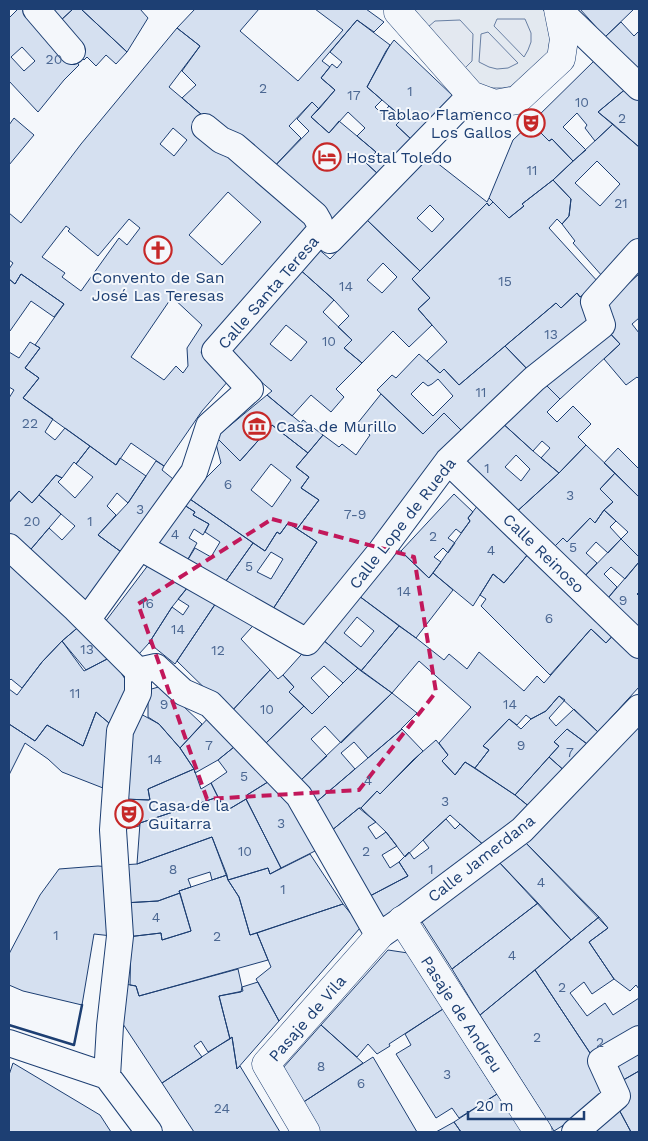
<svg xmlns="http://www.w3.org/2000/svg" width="648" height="1141" viewBox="0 0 648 1141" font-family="'Work Sans',sans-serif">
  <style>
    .green { fill: #e3e9f0; stroke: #687fa3 }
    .parking { fill: #e3e8f0; stroke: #687fa3 }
    .building { fill: #d5e0f0; stroke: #1d3f73; fill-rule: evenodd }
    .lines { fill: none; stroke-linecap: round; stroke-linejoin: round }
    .pedestrian-casing { stroke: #1d3f73; stroke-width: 28 }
    .minor-casing { stroke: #1d3f73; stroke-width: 29 }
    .pedestrian { stroke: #f4f7fb; stroke-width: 26 }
    .minor { stroke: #f4f7fb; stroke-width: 28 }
    .wall { stroke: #1d3f73; stroke-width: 2.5 }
    .marked { fill: none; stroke: #c2185b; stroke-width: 4; stroke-dasharray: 10 6; stroke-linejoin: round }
    .labels { text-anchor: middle; stroke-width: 4; stroke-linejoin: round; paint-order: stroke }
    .number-label { font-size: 14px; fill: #4b6792 }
    .poi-label { font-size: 16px; fill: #1d3f73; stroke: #f4f7fb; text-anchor: start }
    .street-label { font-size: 16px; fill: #1d3f73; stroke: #f4f7fb }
  </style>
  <rect width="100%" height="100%" fill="#f4f7fb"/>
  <path class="green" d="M 410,9 L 542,9 L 545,12 L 550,39 L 548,54 L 515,86 L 503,88 L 489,88 L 475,82 Z"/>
  <path class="parking" d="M 497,19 L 525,19 L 531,33 L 531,42 L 528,50 L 524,57 L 494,26 Z
    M 460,20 L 473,34 L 472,61 L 465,68 L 428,27 L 435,21 Z
    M 488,32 L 518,63 L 508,68 L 497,69 L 489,67 L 479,62 L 481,34 Z"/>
  <path class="building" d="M 18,9 L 31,9 L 79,65 L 64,80 L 38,112 L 9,81 L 9,18 ZM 22,47 L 35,61 L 24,71 L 11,57 Z
    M 41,9 L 73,9 L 60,21 Z
    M 73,9 L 81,9 L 127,52 L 116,64 L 106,55 L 96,66 L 87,57 L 84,60 L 53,25 L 60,21 Z
    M 81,9 L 140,9 L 148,18 L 127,52 Z
    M 195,9 L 259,9 L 240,31 L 298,81 L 343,30 L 315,9 L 366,9 L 384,22 L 374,32 L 357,20 L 322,61 L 330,67 L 321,78 L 335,90 L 319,109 L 312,102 L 289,126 L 301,138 L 269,172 L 182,98 L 196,85 L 182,71 L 200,46 L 177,28 Z
    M 580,9 L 634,9 L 605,37 Z
    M 357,20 L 390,45 L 367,87 L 382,100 L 375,107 L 382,114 L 389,106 L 403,118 L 396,125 L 412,140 L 378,174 L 366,163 L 376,152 L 357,136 L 365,128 L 348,112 L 329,133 L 311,117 L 335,90 L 321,78 L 332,64 L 337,68 L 342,62 L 330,52 Z
    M 621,22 L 634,36 L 639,31 L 639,74 L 605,37 Z
    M 177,28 L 200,46 L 169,87 L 208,120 L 317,223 L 219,328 L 201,352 L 204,357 L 229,380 L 202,411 L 164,466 L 131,443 L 116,465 L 23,398 L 39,378 L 25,368 L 40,348 L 35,345 L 64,304 L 21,274 L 15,284 L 9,279 L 9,269 L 13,263 L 9,260 L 9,213 L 21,223 L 81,144 ZM 173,128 L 187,140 L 174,156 L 160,144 ZM 228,192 L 261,222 L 222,265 L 189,235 ZM 129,219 L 140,228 L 127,245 L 119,238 L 81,291 L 62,277 L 65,273 L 42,257 L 66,226 L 70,229 L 68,231 L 98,256 ZM 172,297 L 202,325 L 187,348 L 188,366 L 183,373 L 176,366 L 164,380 L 131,357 Z
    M 394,40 L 453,96 L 412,140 L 396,125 L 403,118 L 367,87 L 386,51 Z
    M 596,59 L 628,87 L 598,112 L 613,124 L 595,141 L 585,128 L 587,125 L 577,113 L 563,127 L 586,150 L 573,161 L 552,139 L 549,141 L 531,123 Z
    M 628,87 L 639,97 L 639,147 L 598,112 Z
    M 312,102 L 319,109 L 311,117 L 329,133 L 339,121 L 376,152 L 366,163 L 378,174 L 332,221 L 269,172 L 309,131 L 297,119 Z
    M 14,118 L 34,135 L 9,165 L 9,125 Z
    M 531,123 L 549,141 L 552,139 L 573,161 L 553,180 L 522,204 L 524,206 L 509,218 L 489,198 L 513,140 Z
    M 613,124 L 639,147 L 639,238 L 603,277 L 573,243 L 575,241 L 562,224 L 569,216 L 571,199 L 553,180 ZM 597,161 L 620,184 L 600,206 L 575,183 Z
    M 427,155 L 487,202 L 489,198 L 493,202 L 489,206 L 487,203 L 420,271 L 367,220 ZM 430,205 L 444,219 L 432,232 L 417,218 Z
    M 553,180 L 571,199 L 569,216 L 562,224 L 557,219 L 549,228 L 599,283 L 580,297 L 577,293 L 561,308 L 556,303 L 459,385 L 444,369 L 440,373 L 427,361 L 447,342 L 418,309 L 430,298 L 412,279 L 487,203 L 489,206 L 493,202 L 509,218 L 524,206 L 522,204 Z
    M 367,220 L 420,271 L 412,279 L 430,298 L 418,309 L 432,325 L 409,347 L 393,331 L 362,363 L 344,348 L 352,340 L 338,327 L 349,316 L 334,300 L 297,267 L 316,247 L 330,259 ZM 383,263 L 397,277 L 382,293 L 367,280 Z
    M 297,267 L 334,300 L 323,312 L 352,340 L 344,348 L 362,363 L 336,389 L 344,397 L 331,412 L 311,395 L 292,416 L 267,395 L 272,391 L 234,359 L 232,340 ZM 286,325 L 307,342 L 291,361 L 270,344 Z
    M 21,274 L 64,304 L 54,317 L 31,301 L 10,331 L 9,330 L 9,279 L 15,284 Z
    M 639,274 L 639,318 L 632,324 L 639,333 L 639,379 L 637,377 L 626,385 L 604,359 L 620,344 L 606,329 L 606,304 Z
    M 577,293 L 580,297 L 582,296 L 599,322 L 532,374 L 505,346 L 556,303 L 561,308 Z
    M 606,329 L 620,344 L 560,399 L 542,381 Z
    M 30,342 L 40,348 L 25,368 L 39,378 L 23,398 L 53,419 L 45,432 L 55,440 L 65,428 L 90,446 L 76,464 L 74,462 L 62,478 L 56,475 L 32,503 L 19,491 L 9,503 L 9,398 L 14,390 L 9,387 L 9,352 L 19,358 Z
    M 505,346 L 532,374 L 467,436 L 444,413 L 423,434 L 377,390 L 392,375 L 396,378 L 419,354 L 440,373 L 444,369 L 459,385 ZM 438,379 L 453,396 L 433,416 L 411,394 L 423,382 L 428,386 L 432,384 Z
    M 542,381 L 560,399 L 547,412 L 557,422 L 573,406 L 591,424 L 578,437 L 586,445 L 559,473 L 541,458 L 550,448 L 542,441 L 533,451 L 500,421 Z
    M 381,394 L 423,434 L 444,413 L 467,436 L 305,638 L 269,615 L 317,542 L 297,529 L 319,500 L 301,488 L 309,477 L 296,467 L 323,435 L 339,447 L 342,444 L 356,455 L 370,435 L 357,424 Z
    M 267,395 L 301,423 L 303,420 L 323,435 L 308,453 L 272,425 L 240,461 L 216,437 Z
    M 500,421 L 533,451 L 559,473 L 512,516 L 459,458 ZM 516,455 L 530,469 L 521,481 L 505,467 Z
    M 272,425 L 308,453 L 296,467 L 309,477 L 301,488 L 319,500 L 297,529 L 288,523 L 280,534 L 277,532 L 265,551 L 187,497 L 221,463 L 215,440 L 216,437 L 240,461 ZM 271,464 L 291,480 L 272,507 L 251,490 Z
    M 586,445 L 615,473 L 600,489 L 613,502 L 604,510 L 595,523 L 590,518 L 567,542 L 563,538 L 548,553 L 512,516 L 559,473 Z
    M 90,446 L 116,465 L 120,458 L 146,476 L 128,503 L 117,493 L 107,506 L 116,515 L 98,535 L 124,554 L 84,606 L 26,555 L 49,528 L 62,540 L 75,526 L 39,495 L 56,475 L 62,478 L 58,482 L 75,498 L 93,477 L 76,464 Z
    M 618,448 L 639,469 L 639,497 L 604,463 Z
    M 156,461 L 164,466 L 162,470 L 178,483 L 124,554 L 98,535 L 128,503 Z
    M 615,473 L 639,497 L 639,557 L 621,539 L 628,532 L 604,510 L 613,502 L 600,489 Z
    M 19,491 L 32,503 L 39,495 L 61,514 L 26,555 L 9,538 L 9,502 Z
    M 454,494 L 473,512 L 468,518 L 470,521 L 461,533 L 456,529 L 448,538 L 455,543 L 448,553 L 443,548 L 434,557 L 441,562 L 429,578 L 401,551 Z
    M 187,497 L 253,543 L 221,588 L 184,566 L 195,548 L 211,557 L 220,542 L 205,532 L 209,524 L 193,515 L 195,512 L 181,503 Z
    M 482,500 L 534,547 L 504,583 L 493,574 L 473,606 L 433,573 L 470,521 L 468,518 Z
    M 181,503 L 195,512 L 193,515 L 209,524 L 203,535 L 194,529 L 189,538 L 197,543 L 184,566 L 151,546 Z
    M 604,510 L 616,521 L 610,527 L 621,539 L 608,553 L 596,542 L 586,553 L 597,563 L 579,582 L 548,553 L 563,538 L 567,542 L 590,518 L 595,523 Z
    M 288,523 L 317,542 L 269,615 L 221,588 L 253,543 L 265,551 L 277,532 L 280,534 ZM 271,552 L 283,559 L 271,579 L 257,572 Z
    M 621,539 L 639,557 L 639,562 L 625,579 L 611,567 L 604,574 L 617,587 L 603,604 L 579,582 Z
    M 392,543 L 429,578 L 433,573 L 453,590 L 416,638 L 355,593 Z
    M 534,547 L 617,631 L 606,643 L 591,629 L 550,675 L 481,606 L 486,599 L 480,595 L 493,574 L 504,583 Z
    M 9,559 L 82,624 L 62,641 L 42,662 L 22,688 L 11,679 L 9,681 Z
    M 152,560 L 192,582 L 172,607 L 149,643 L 139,654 L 105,622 Z
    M 639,562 L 639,592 L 637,594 L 639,596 L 639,637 L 603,604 Z
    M 192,582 L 220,597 L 175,664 L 149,643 L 172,607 L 183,615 L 189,606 L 178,599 Z
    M 355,593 L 399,626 L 361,671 L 318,636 ZM 357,617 L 374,631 L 361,647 L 344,633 Z
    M 220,597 L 260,618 L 241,639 L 270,670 L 230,713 L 177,661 Z
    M 82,624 L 111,657 L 86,670 L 62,641 Z
    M 399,626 L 416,638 L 444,660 L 449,654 L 467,669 L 479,652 L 524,691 L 537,676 L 544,683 L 591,629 L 606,643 L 617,631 L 639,654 L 639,687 L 598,732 L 559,696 L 546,711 L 531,719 L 526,715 L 517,725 L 509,719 L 483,746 L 489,750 L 475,768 L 465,762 L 455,775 L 442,761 L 448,755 L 439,743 L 471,707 L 419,661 L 392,693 L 361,671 Z
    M 318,636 L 358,668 L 343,683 L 324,666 L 311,678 L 329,697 L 312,714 L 289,692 L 294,687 L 283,675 Z
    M 62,641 L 84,671 L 111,657 L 132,690 L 116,726 L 109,723 L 96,712 L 83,746 L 47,725 L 35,741 L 9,724 L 9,689 L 17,695 L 42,662 Z
    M 358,668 L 392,693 L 341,743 L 325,726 L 311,739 L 327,756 L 301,780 L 264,745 L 304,706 L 312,714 Z
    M 270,670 L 278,679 L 283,675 L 294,687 L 289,692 L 304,706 L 264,745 L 230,713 Z
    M 162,686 L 202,724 L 180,748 L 159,724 L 148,717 L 148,690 Z
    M 392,693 L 417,713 L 401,729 L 402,729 L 368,758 L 354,742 L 341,753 L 355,769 L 314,804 L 301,780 Z
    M 559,696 L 565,700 L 549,718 L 556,726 L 574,709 L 598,732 L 587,744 L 567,729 L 554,742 L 559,746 L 515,795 L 475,768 L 489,750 L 483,746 L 509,719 L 521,729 L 531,719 L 546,711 Z
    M 96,712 L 109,723 L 103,788 L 62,772 L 48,759 L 25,743 L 9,775 L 9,724 L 35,741 L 47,725 L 83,746 Z
    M 139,713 L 159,724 L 180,748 L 194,769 L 148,789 L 150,800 L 123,799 L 127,730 Z
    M 212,714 L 239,743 L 218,760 L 195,773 L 194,769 L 180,748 Z
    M 639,727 L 639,989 L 636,985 L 630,991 L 614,979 L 589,942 L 608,928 L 523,840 L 581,785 Z
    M 402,729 L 423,751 L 380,794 L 377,791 L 361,808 L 359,808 L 331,831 L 314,804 Z
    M 567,729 L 590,746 L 567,773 L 549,757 L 559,746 L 554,742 Z
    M 436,740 L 448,755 L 442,761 L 455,775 L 465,762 L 515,795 L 531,808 L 487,848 L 450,815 L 405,857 L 386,832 L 361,808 L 377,791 L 380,794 L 413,760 Z
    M 239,743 L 271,780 L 247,795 L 248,798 L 226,811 L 218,797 L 211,783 L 227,772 L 218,760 Z
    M 549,757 L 567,773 L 531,808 L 515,795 Z
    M 194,769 L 201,789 L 211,783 L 218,797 L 140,823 L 139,826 L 122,830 L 123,799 L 150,800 L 148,789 Z
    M 271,780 L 323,847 L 281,868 L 246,799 L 248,798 L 247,795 Z
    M 218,797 L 226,811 L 246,799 L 281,868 L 270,874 L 268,868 L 228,880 L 212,837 L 137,864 L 140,823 Z
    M 359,808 L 376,822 L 368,827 L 376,839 L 386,832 L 397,846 L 382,855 L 390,868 L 399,862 L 408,876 L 368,897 L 331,831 Z
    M 446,819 L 455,829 L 460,824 L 487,848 L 421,896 L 381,918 L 368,897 L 408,876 L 399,862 L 409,852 L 414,859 L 429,848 L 423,840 Z
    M 212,837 L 227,875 L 212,880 L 210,872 L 188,879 L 191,887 L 179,891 L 180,893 L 158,901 L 123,903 L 121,865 L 137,864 Z
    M 523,840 L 599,917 L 571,940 L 498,861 Z
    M 310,854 L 343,904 L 250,935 L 239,897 L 228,880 L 268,868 L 270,874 Z
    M 498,861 L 538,903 L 452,969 L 422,922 Z
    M 98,866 L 111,867 L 112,936 L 94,934 L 82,1005 L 23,991 L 9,985 L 9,954 L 40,895 L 59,869 Z
    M 227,875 L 228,880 L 239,897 L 250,935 L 257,933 L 268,960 L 139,996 L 136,986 L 130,985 L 131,940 L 127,937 L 161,933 L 162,940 L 191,931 L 179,891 Z
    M 180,893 L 191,931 L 162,940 L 161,933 L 127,937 L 123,903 L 158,901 Z
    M 538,903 L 571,940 L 480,1015 L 452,969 Z
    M 343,904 L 360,925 L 360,928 L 279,1021 L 256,979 L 271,967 L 257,933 Z
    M 599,917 L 608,928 L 589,942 L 614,979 L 592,994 L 584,982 L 570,993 L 587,1016 L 605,1003 L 613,1015 L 639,998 L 639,1032 L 594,1059 L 535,970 Z
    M 388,950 L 408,953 L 443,1009 L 389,1044 L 390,1046 L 377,1054 L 368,1044 L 357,1057 L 321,1025 Z
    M 238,969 L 242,987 L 241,992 L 219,996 L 230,1039 L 208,1052 L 201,1041 L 194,1046 L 202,1057 L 162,1083 L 121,1021 L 125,984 L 136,986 L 139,996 Z
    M 535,970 L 594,1059 L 604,1096 L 580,1115 L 554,1131 L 480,1015 Z
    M 258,982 L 279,1021 L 237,1069 L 232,1037 L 230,1039 L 219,996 L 243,991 L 242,987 Z
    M 443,1009 L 497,1094 L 459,1118 L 452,1108 L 436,1118 L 396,1054 L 411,1045 L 405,1034 Z
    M 321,1025 L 363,1063 L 302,1103 L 282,1069 Z
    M 232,1037 L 237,1069 L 240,1066 L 280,1132 L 194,1132 L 162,1083 Z
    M 639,1048 L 639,1071 L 618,1083 L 609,1065 Z
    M 373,1057 L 417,1132 L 320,1132 L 302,1103 Z
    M 13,1063 L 100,1115 L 111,1132 L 9,1132 L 9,1075 Z
    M 639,1071 L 639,1132 L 631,1132 L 616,1104 L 618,1083 Z
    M 497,1094 L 522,1132 L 461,1132 L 454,1122 Z
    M 616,1104 L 631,1132 L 595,1132 Z
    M 454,1122 L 461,1132 L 436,1132 Z"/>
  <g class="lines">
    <g class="pedestrian-casing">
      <path id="pedestrian" d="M 36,9 L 72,51
        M 558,9 L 639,87
        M 205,127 L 221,140 L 235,146 L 315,215 L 319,222 L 320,231
        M 448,461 L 639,645
        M 9,547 L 76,609 L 138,671 L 156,667 L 183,692 L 210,704 L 299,796 L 379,936 L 402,920 L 522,830 L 639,708
        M 140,547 L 307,642 L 381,551 L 448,461 L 534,379 L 602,325 L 594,302 L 639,252
        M 87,620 L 194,472 L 209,426 L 250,389 L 215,351 L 320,231 L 330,240 L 471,95
        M 9,1043 L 107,1076 L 149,1132
        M 107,1076 L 110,1026 L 120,936 L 113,830 L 120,731 L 138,693 L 138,671
        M 575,1132 L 617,1096 L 601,1061 L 639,1039"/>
    </g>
    <g class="minor-casing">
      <path id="minor" d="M 398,9 L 398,12 L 471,95 L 495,104 L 517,100 L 561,59 L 564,39 L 558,9
        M 402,920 L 538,1132
        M 306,1132 L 266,1064 L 379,936"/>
    </g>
    <use href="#pedestrian" class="pedestrian"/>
    <use href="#minor" class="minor"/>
    <path class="wall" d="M 9,1025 L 74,1045 L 82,1005"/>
  </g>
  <path class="marked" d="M 272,519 L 414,557 L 436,692 L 359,790 L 207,799 L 138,604 Z"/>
  <defs>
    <g id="theatre-ring" transform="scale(1.4375)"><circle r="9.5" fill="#f4f7fb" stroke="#c62828" stroke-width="1.5"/><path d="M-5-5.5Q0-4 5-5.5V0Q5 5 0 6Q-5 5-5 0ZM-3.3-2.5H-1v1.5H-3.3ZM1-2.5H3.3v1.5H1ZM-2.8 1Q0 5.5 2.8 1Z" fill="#c62828"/></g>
    <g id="hotel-ring" transform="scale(1.4375)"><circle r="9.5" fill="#f4f7fb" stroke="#c62828" stroke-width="1.5"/><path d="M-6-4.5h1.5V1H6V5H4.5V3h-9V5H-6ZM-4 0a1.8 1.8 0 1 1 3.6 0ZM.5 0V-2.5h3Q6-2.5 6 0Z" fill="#c62828"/></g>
    <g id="church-ring" transform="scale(1.4375)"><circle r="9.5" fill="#f4f7fb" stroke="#c62828" stroke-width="1.5"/><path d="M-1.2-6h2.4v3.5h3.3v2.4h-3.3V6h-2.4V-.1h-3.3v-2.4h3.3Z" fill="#c62828"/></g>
    <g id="museum-ring" transform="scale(1.4375)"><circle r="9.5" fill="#f4f7fb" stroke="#c62828" stroke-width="1.5"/><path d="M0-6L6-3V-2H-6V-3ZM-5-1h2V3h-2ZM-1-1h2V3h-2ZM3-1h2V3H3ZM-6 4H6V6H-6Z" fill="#c62828"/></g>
  </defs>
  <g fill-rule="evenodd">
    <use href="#theatre-ring" x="531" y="123"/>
    <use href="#hotel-ring" x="327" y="157"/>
    <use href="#church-ring" x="158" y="250"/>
    <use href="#museum-ring" x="257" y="426"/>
    <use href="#theatre-ring" x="129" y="814"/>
  </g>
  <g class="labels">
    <g class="number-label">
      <text x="54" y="64">20</text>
      <text x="263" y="93">2</text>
      <text x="410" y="96">1</text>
      <text x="354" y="100">17</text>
      <text x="582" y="107">10</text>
      <text x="622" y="123">2</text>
      <text x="532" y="175">11</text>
      <text x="621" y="208">21</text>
      <text x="505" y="286">15</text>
      <text x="346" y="291">14</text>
      <text x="551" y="339">13</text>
      <text x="329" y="346">10</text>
      <text x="481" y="397">11</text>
      <text x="30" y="428">22</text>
      <text x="487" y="473">1</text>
      <text x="228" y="489">6</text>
      <text x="570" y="500">3</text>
      <text x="140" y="514">3</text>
      <text x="355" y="519">7-9</text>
      <text x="32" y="526">20</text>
      <text x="90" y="526">1</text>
      <text x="175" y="539">4</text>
      <text x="433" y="541">2</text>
      <text x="573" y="552">5</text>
      <text x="491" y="555">4</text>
      <text x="249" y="571">5</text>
      <text x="404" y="596">14</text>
      <text x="623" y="605">9</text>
      <text x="147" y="608">16</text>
      <text x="549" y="623">6</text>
      <text x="178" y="634">14</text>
      <text x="87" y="654">13</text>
      <text x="218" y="655">12</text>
      <text x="75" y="698">11</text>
      <text x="164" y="709">9</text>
      <text x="510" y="709">14</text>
      <text x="267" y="714">10</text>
      <text x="209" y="750">7</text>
      <text x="521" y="750">9</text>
      <text x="570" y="757">7</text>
      <text x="155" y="764">14</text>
      <text x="244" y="781">5</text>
      <text x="368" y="785">4</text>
      <text x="445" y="806">3</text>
      <text x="281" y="828">3</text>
      <text x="245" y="856">10</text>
      <text x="366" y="856">2</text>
      <text x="173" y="874">8</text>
      <text x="431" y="874">1</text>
      <text x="541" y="887">4</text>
      <text x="283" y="894">1</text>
      <text x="156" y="922">4</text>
      <text x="56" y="940">1</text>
      <text x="217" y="941">2</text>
      <text x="512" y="960">4</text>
      <text x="562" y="992">2</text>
      <text x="537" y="1042">2</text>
      <text x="600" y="1047">2</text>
      <text x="321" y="1071">8</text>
      <text x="447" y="1079">3</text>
      <text x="361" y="1088">6</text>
      <text x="222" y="1113">24</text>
    </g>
    <g class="poi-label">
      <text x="512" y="120" text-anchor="end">Tablao Flamenco<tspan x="512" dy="18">Los Gallos</tspan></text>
      <text x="346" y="163">Hostal Toledo</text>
      <text x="158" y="283" text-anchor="middle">Convento de San<tspan x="158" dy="18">José Las Teresas</tspan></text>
      <text x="276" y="432">Casa de Murillo</text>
      <text x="148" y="811">Casa de la<tspan x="148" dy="18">Guitarra</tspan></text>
    </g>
    <g class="street-label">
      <text transform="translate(268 292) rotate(-49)" y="6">Calle Santa Teresa</text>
      <text transform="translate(402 523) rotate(-52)" y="6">Calle Lope de Rueda</text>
      <text transform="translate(544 553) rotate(44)" y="6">Calle Reinoso</text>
      <text transform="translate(481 858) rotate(-38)" y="6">Calle Jamerdana</text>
      <text transform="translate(462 1014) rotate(57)" y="6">Pasaje de Andreu</text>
      <text transform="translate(307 1018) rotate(-49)" y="6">Pasaje de Vila</text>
    </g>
  </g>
  <rect width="648" height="1141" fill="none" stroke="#1d3f73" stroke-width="20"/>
  <path d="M468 1111v8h116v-8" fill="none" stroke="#1d3f73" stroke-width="2.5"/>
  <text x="476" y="1111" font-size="15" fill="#1d3f73" stroke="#f4f7fb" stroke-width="4" paint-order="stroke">20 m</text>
</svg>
